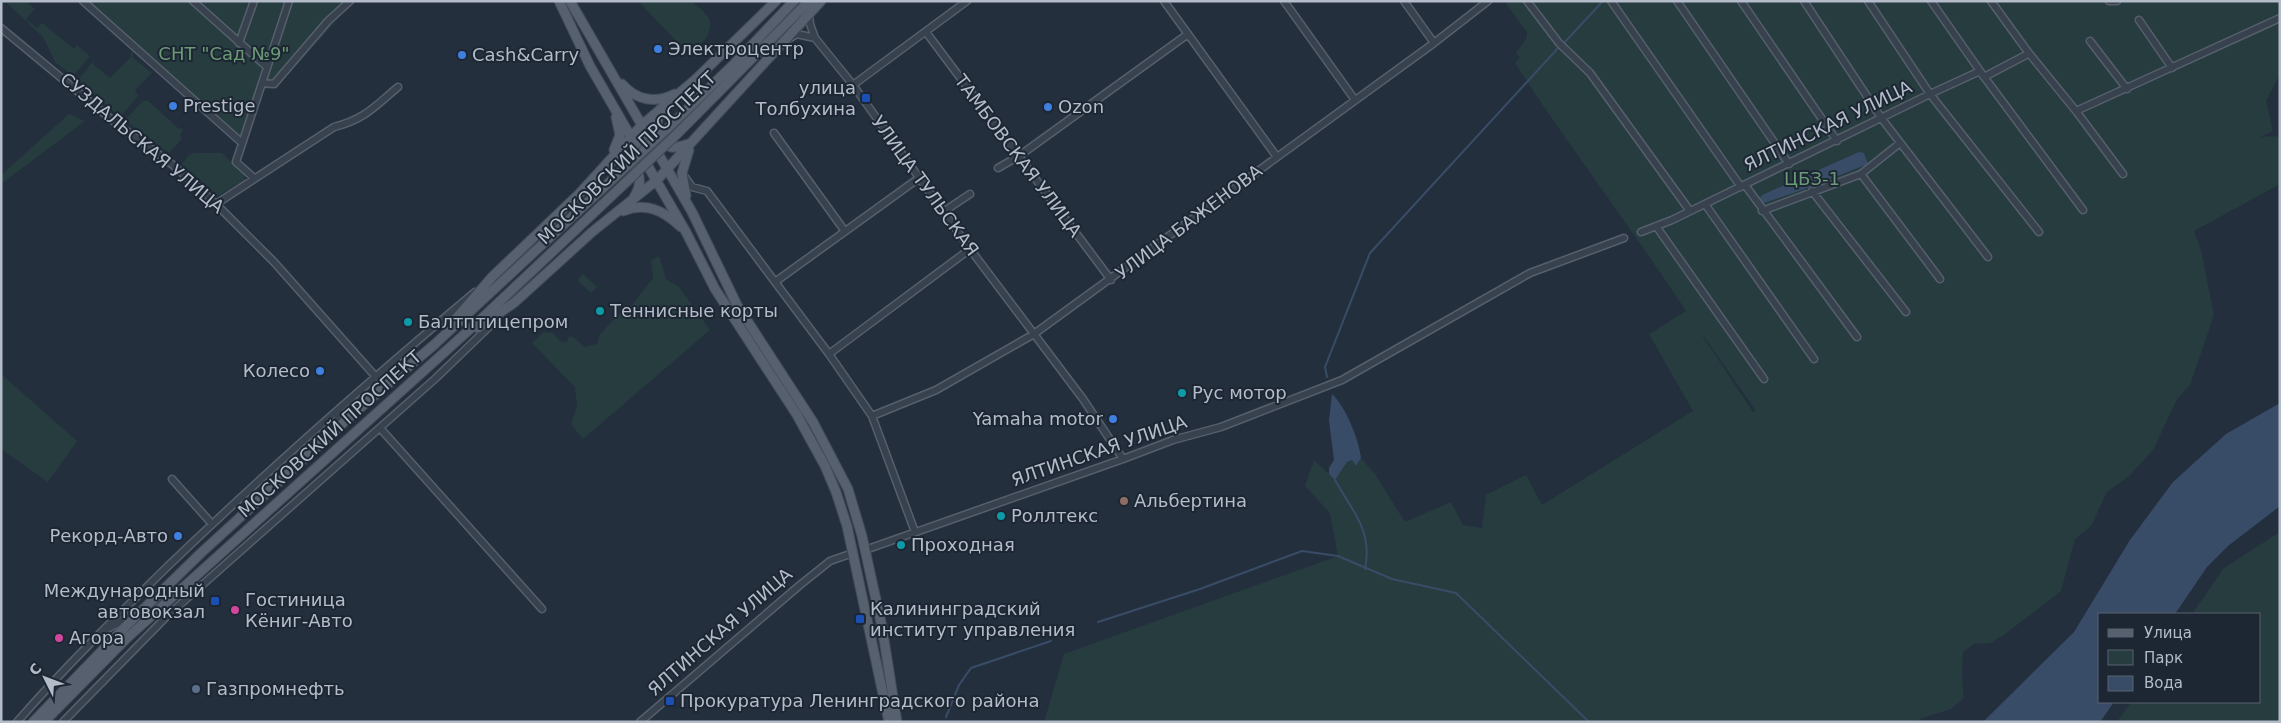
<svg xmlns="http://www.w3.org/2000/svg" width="2281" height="723" viewBox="0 0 2281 723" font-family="'DejaVu Sans',sans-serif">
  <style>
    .green { fill: #263c3f; fill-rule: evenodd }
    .water { fill: #394c67 }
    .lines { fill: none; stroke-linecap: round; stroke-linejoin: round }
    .stream { stroke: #394c67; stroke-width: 2 }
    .minor-casing { stroke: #565f6c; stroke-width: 9 }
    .major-casing { stroke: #414a57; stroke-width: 11 }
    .minor { stroke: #38414e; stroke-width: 6 }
    .major { stroke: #56606e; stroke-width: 9 }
    .major-bridge-casing { stroke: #414a57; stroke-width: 11; stroke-linecap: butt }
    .major-bridge { stroke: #56606e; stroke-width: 9 }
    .shop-dot { fill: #3f7fe0; stroke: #1d2633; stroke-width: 2 }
    .transit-dot { fill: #1a4fb4; stroke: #1d2633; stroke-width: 2 }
    .culture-dot { fill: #0f9aa8; stroke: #1d2633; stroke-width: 2 }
    .education-dot { fill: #8d6e63; stroke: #1d2633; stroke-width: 2 }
    .hotel-dot { fill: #d1479c; stroke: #1d2633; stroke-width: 2 }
    .service-dot { fill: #5c6f8a; stroke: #1d2633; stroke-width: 2 }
    .labels { text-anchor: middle; stroke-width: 4; stroke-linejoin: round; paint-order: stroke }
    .poi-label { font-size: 18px; fill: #b4bcc9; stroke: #1d2633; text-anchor: start }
    .park-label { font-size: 18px; fill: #6b9a76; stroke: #1d2633 }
    .street-label { font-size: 18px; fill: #b4bcc9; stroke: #1d2633 }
  </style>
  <rect width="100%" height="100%" fill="#242f3e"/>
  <path class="green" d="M 9,1 L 25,1 L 35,9 L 26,19 L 37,28 L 42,23 L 74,49 L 77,45 L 90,56 L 73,76 L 55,62 L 43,37 L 7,3 Z
    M 80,1 L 354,1 L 277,87 L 264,90 L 241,140 Z
    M 638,1 L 692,1 C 698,7 706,13 709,19 C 711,23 710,27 709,31 C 706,46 692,46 680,45 Z
    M 1504,1 L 2280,1 L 2280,74 L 2266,101 L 2273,131 L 2261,137 L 2280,136 L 2280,184 L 2194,231 L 2201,250 L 2214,315 L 2190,385 L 2177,399 L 2153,450 L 2129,476 L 2107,492 L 2091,526 L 2075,539 L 2061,591 L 2004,635 L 1990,643 L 1974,644 L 1963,652 L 1962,678 L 1964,698 L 1951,709 L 1920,719 L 1918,722 L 1044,722 L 1064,654 L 1338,556 L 1330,513 L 1305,486 L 1314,460 L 1335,480 L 1347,462 L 1352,460 L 1356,466 L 1361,458 L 1375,474 L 1405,522 L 1451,502 L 1463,525 L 1482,528 L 1486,495 L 1526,475 L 1542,505 L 1693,411 L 1649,334 L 1686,311 C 1631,227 1569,147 1515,63 L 1520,57 L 1516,53 L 1527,37 L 1527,32 ZM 1702,335 L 1703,335 L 1756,411 L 1753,412 Z
    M 133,51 L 133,58 L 152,73 L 135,90 L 138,96 L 120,117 L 78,80 L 94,60 L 93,64 L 110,78 L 132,56 L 130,54 Z
    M 143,101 L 148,101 L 178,128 L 183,129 L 180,136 L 182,139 L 169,153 L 125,120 Z
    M 69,114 L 85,121 L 1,184 L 1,175 Z
    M 195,153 L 222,153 L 245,175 L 244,180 L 218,196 L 182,164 L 189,155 Z
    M 659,256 L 666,279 L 679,287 L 710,330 L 583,439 L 571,424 L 577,406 L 575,387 L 532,343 L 544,332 L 553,333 L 560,341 L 567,342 L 568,338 L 572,336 L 585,347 L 597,344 L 600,334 L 626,307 L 631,306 L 653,278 L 651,260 Z
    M 583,274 L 597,287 L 591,293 L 577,280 Z
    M 1,374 L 77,441 L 48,482 L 1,449 Z
    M 2280,532 L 2280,722 L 2117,722 L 2131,702 L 2260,702 L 2260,614 L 2192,614 L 2224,568 Z"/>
  <path class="water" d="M 1859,152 L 1864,153 L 1868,164 L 1825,181 L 1819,181 L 1814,186 L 1764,203 L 1760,199 L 1762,195 Z
    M 1332,394 C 1346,407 1359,440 1361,458 L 1356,466 L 1352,460 L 1347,462 L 1335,480 L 1329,474 L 1329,468 L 1334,460 L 1329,421 Z
    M 2280,403 L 2280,506 L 2228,546 L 2207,567 L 2175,614 L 2100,614 L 2100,702 L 2114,702 L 2100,722 L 1983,722 L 2074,632 L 2130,540 L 2173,482 L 2226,434 Z"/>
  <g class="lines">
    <path class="stream" d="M 1563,44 L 1603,1
      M 1327,377 L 1325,367 L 1370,253 L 1559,47
      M 1335,480 C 1352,511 1373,530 1365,569
      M 1098,622 L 1200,589 L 1302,551 L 1338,556 L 1392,579 L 1456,593 L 1589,722
      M 946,717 L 959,685 L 971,668 L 1051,641"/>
    <g class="minor-casing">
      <path id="minor" d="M 83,1 L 242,143
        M 193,1 L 267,67
        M 1164,1 L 1277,157
        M 1284,1 L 1355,100
        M 1404,1 L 1434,43
        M 1527,1 L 1559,43 L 1590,73 L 1690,211
        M 1611,1 L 1741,187
        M 1677,1 L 1789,164
        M 1741,1 L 1837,141
        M 1804,1 L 1882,119 L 1988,257
        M 1868,1 L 1930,94 L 2039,232
        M 1931,1 L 1980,71
        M 2109,1 L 2117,1
        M 809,14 L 810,24 L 815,38 L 853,85 L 970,249 L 1083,399 L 1123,459
        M 2139,20 L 2172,68
        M 1,28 L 117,124 L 173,165 L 216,204 L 274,262 L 376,377
        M 926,32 L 1111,280
        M 790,38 L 797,34 L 815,38
        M 2090,41 L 2127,89
        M 239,43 L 254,1
        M 2028,52 L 2076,111 L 2280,18
        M 1982,74 L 2083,210
        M 262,83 L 274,84 L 328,21 L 350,1
        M 853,85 L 967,1
        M 2076,111 L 2123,174
        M 774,133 L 844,230
        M 998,168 L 1019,156 L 1188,34
        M 1861,174 L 1940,279
        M 685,177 L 692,187 L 707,191 L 829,354 L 872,416 L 915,532
        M 254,178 L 236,162 L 289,1
        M 1745,185 L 1857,337
        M 1812,191 L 1906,312
        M 216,204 L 334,127 C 365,119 374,107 398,87
        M 1705,204 L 1814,359
        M 1762,211 L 1861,174 L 1900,143
        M 943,212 L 970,194
        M 1656,226 L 1764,379
        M 1641,232 L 1672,220 L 1930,94 L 1980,71 L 1984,77 L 2026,55 L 2028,52 L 1991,1
        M 775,282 L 919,178
        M 829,354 L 970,249
        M 872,416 L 936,390 L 1034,334 L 1434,43 L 1488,1
        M 380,428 L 542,609
        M 336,429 L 339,410
        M 172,479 L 212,524
        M 865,550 L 1123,459 L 1173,440 L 1221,427 L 1342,380 L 1530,273 L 1624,238
        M 107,629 L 136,613
        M 17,722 C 64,668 116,617 167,567 C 266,472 370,380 475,292
        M 63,722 L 166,617 L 436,378 L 496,320
        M 640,722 L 800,585 L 830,561 L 853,553"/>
    </g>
    <g class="major-casing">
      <path id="major" d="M 559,1 L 590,66 L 686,232 L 715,289 L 797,415 L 825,466 L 836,492 L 847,526 L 889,722
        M 570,1 L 692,212 L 737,305 L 813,422 L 848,489 L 862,536 L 882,627 L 897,722
        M 622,84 C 636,100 655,104 675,94
        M 661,112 C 654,123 656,142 671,147 C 678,148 685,145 691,143
        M 669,127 L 733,65 L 794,1
        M 677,134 L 809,1
        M 614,150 L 620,135 L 616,117
        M 610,162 L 621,158 C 640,162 644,183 634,197
        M 686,196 L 682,173 L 689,150
        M 623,211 C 646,202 663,210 681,227
        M 453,322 L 492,277 L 579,194 L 642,125 L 696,79 L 776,1
        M 478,328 L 515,302 L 592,232 L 657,180 L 821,1
        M 33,722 L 125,627 L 201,553 L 354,413 L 435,344 L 615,177
        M 44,722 L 127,638 L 478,322 L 621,187"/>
    </g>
    <use href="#minor" class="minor"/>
    <use href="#major" class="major"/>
    <g class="major-bridge-casing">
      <path id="major-bridge" d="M 615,177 L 669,127
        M 621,187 L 677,134"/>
    </g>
    <use href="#major-bridge" class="major-bridge"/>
  </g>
  <g class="shop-dot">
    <circle cx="658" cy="49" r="5"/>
    <circle cx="462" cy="55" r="5"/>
    <circle cx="173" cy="106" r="5"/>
    <circle cx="1048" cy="107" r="5"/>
    <circle cx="320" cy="371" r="5"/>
    <circle cx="1113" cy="419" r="5"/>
    <circle cx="178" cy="536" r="5"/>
  </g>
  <g class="transit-dot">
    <rect x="861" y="93" width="10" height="10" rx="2.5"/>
    <rect x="210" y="596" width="10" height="10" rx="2.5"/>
    <rect x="855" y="614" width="10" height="10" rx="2.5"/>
    <rect x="665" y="696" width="10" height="10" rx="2.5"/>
  </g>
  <g class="culture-dot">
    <circle cx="600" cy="311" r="5"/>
    <circle cx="408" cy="322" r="5"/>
    <circle cx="1182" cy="393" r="5"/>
    <circle cx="1001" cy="516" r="5"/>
    <circle cx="901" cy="545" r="5"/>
  </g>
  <circle class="education-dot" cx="1124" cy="501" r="5"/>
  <g class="hotel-dot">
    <circle cx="235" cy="610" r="5"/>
    <circle cx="59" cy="638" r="5"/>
  </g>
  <circle class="service-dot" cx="196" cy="689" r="5"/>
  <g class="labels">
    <g class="poi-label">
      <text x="668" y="55">Электроцентр</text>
      <text x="472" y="61">Cash&amp;Carry</text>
      <text x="856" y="94" text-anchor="end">улица<tspan x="856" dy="21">Толбухина</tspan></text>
      <text x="183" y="112">Prestige</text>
      <text x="1058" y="113">Ozon</text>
      <text x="610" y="317">Теннисные корты</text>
      <text x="418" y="328">Балтптицепром</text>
      <text x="310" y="377" text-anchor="end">Колесо</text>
      <text x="1192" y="399">Рус мотор</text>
      <text x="1103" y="425" text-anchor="end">Yamaha motor</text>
      <text x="1134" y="507">Альбертина</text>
      <text x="1011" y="522">Роллтекс</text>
      <text x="168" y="542" text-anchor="end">Рекорд-Авто</text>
      <text x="911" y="551">Проходная</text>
      <text x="205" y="597" text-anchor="end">Международный<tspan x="205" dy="21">автовокзал</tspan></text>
      <text x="245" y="606">Гостиница<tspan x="245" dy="21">Кёниг-Авто</tspan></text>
      <text x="870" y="615">Калининградский<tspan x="870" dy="21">институт управления</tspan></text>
      <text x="69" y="644">Агора</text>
      <text x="206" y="695">Газпромнефть</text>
      <text x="680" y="707">Прокуратура Ленинградского района</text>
    </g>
    <g class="park-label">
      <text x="224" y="60">СНТ "Сад №9"</text>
      <text x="1812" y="185">ЦБЗ-1</text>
    </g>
    <g class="street-label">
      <text transform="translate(1828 126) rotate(-26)" y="6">ЯЛТИНСКАЯ УЛИЦА</text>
      <text transform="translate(142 143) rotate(40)" y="6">СУЗДАЛЬСКАЯ УЛИЦА</text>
      <text transform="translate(1018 156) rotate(53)" y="6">ТАМБОВСКАЯ УЛИЦА</text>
      <text transform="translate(627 158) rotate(-44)" y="6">МОСКОВСКИЙ ПРОСПЕКТ</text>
      <text transform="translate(925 186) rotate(54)" y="6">УЛИЦА ТУЛЬСКАЯ</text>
      <text transform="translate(1189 222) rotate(-37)" y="6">УЛИЦА БАЖЕНОВА</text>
      <text transform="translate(330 434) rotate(-42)" y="6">МОСКОВСКИЙ ПРОСПЕКТ</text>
      <text transform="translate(1099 451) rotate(-19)" y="6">ЯЛТИНСКАЯ УЛИЦА</text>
      <text transform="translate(720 632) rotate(-41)" y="6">ЯЛТИНСКАЯ УЛИЦА</text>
    </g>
  </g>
  <rect width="2281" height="723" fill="none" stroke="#b4bcc9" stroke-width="5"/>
  <rect x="2098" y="613" width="162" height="90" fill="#1d2633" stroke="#59626f"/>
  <rect x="2108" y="629" width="25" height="8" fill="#56606e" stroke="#59626f"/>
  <text x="2144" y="638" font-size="15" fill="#b4bcc9">Улица</text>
  <rect x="2108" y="650" width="25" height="15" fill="#263c3f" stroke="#59626f"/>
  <text x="2144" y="663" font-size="15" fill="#b4bcc9">Парк</text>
  <rect x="2108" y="676" width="25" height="15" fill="#394c67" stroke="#59626f"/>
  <text x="2144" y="688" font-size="15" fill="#b4bcc9">Вода</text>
  <g transform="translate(45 678) rotate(312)" stroke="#1d2633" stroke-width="4" paint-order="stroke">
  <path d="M0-4L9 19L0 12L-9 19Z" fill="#b4bcc9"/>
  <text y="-8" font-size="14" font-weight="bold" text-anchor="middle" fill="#b4bcc9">С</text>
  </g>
</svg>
